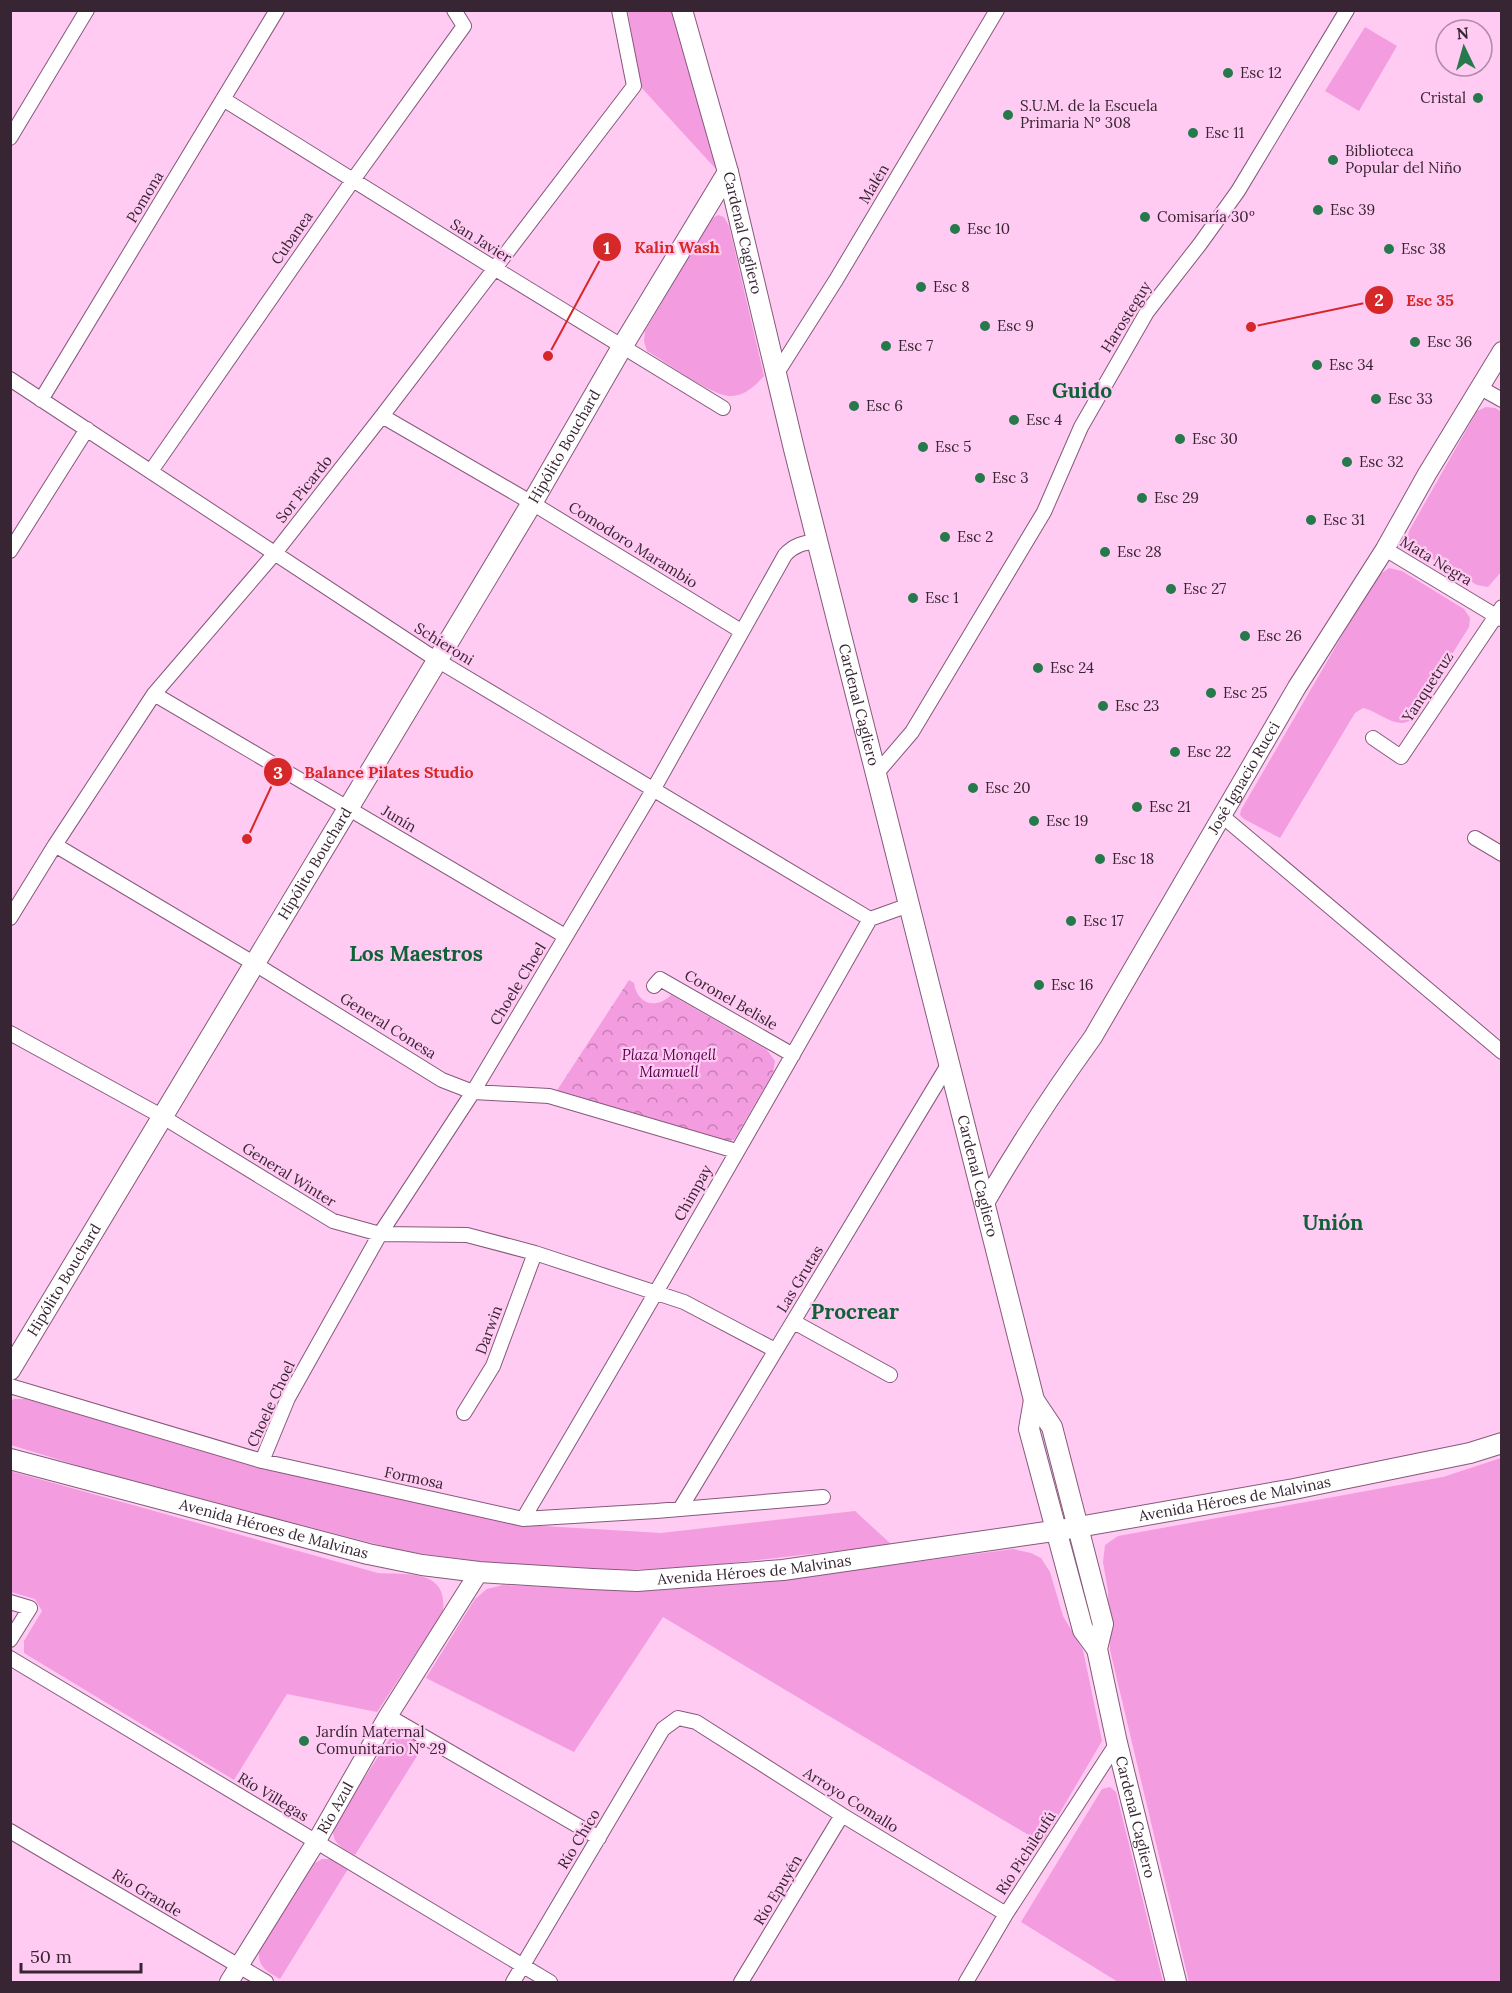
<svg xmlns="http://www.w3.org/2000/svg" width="1512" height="1993" viewBox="0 0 1512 1993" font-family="Lora,serif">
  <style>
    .green { fill: #f39ce0 }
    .park { fill: url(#park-crowns) }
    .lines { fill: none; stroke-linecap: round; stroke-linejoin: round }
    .minor-casing { stroke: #86597b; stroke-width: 16 }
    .tertiary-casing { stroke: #86597b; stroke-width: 20 }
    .secondary-casing { stroke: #86597b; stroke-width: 22 }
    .minor { stroke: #fff; stroke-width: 14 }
    .tertiary { stroke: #fff; stroke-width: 18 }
    .secondary { stroke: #fff; stroke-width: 20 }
    .poi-dot { fill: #25794b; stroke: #ffcbf2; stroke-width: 2 }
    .labels { text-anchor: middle; stroke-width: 4.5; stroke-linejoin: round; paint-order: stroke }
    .poi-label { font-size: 15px; fill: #382533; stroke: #ffcbf2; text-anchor: start }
    .street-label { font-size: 15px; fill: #382533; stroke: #ffcbf2 }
    .park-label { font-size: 15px; font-style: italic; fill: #58004d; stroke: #ffcbf2 }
    .district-label { font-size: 21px; font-weight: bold; fill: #106138; stroke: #ffcbf2 }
    .leader { fill: none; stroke: #d62828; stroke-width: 2 }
    .callout-dot { fill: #d62828; stroke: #ffcbf2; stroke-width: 2 }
    .mark-label { font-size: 18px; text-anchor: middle; font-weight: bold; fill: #fff }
    .callout-label { font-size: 16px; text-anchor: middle; font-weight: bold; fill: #d62828; stroke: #ffcbf2; stroke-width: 4.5; stroke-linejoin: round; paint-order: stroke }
  </style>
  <defs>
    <pattern id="park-crowns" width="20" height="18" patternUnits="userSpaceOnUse" patternTransform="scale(1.5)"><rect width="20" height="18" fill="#f39ce0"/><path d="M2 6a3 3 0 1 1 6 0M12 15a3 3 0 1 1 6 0" fill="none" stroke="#c67fb6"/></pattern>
  </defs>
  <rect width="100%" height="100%" fill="#ffcbf2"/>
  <path class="green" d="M 628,11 L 672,11 L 717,165 L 715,168 L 640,86 Z
    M 1365,27 L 1397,46 L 1359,111 L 1325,91 Z
    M 718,215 L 724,217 L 729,226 L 764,376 C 755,386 744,397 729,396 C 709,394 666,362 647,351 L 644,341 L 645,331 L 711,219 Z
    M 1486,407 L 1495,408 L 1502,412 L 1501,572 L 1488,587 L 1477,585 L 1412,547 L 1407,540 L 1409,531 L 1477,411 Z
    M 1389,568 L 1402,571 L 1464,609 L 1470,618 L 1469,627 L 1411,720 C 1396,730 1378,711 1363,708 L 1355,713 L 1280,838 L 1244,819 L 1240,815 L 1241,810 L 1376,577 Z
    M 14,1399 L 26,1399 L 262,1469 L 526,1525 L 661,1533 L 855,1511 L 892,1545 L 704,1566 L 627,1570 L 567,1569 L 507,1565 L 403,1551 L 118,1478 L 11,1445 L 11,1401 Z
    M 1501,1458 L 1501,1982 L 1189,1982 L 1110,1650 L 1108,1591 L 1103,1562 L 1105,1545 L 1118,1536 L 1443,1477 Z
    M 10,1471 L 378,1573 C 409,1575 448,1569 443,1612 L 377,1712 L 287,1694 L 234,1780 L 24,1653 L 24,1641 L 42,1611 L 35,1599 L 11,1592 Z
    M 1013,1549 L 1031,1553 L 1041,1558 L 1050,1572 L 1063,1616 L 1083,1650 L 1102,1741 L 1042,1843 L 663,1617 L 574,1752 L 426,1678 L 475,1599 L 487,1589 L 503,1585 L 648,1591 L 765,1582 Z
    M 397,1734 L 406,1735 L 424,1745 L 355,1855 C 341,1847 332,1844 333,1827 L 390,1738 Z
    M 1110,1787 L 1116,1792 L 1163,1982 L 1118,1982 L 1021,1922 L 1102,1789 Z
    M 322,1859 L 331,1859 L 348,1869 L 280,1979 C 267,1971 258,1968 259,1951 L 313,1864 Z"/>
  <path class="park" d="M 629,980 L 634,983 C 637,1004 656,1010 671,995 L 767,1050 L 775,1061 L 773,1073 L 734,1140 L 720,1142 L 556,1092 Z"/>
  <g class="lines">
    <g class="minor-casing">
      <path id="minor" d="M 223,99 L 494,268 L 723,408
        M 10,138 L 87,10
        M 777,373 L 836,280 L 997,10
        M 10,379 L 437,660 L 870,919
        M 1479,387 L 1502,400
        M 41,400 L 277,10
        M 382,416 L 532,503 L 741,631
        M 151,471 L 353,180 L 464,26 L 454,10
        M 1385,549 L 1501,619
        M 10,551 L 87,429
        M 154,694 L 565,936
        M 1373,738 L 1401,757 L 1502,607
        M 876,774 L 912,732 L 1044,512 L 1081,427 L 1147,312 L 1200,244 L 1238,191 L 1347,10
        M 1221,815 L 1502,1052
        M 1475,838 L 1502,854
        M 55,845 L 255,964 L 442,1080 L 473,1092 L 549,1096 L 736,1151
        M 10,918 L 55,845 L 154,694 L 275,553 L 382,416 L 634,86 L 619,10
        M 654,986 L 660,979 L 793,1055
        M 10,1033 L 163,1117 L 333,1221 L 380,1234 L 467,1235 L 535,1253 L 684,1302 L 775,1350
        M 794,1322 L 890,1375
        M 10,1386 L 262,1461 L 523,1519 L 656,1511 L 823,1497
        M 464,1413 L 493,1366 L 535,1253
        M 262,1461 L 288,1398 L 380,1234 L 473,1092 L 653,790 L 785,555 C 794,545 803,543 817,541
        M 680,1509 L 948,1065
        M 523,1519 C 641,1320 756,1120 870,919 L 909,905
        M 10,1602 L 30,1608 L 10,1640
        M 10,1658 L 550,1982
        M 388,1716 L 599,1838
        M 10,1831 L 266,1982
        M 513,1982 L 663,1729 L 678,1718 L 696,1722 L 842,1815 L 1006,1914
        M 741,1982 L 842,1815
        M 966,1982 L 1006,1914 L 1117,1743"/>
    </g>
    <g class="tertiary-casing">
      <g id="tertiary">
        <path id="s1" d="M 985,1203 C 1018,1146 1054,1091 1093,1037 L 1297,687 L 1385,549 L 1427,474 L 1502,351"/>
        <path id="s2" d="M 229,1982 L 316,1842 L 388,1716 L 479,1572"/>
      </g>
    </g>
    <g class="secondary-casing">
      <g id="secondary">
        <path id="s3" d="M 682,10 L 728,172 L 794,449 L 1034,1400 L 1052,1427 L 1103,1624 L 1097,1649 L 1117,1743 L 1176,1982"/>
        <path id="s4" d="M 10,1370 L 532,503 L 622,347 L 728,172"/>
        <path d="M 1034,1400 L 1029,1429 L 1083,1630 L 1097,1649"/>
        <path id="s5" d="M 10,1459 L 368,1554 L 422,1565 L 479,1572 L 592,1579 L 637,1581 L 783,1570 L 1067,1529 L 1294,1489 L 1470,1453 L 1502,1443"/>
      </g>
    </g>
    <use href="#minor" class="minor"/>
    <use href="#tertiary" class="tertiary"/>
    <use href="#secondary" class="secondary"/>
  </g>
  <g class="poi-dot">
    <circle cx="1228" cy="73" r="6"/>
    <circle cx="1478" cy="98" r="6"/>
    <circle cx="1008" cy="115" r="6"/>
    <circle cx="1193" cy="133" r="6"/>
    <circle cx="1333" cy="160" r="6"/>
    <circle cx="1318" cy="210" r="6"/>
    <circle cx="1145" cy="217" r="6"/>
    <circle cx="955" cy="229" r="6"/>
    <circle cx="1389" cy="249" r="6"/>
    <circle cx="921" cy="287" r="6"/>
    <circle cx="985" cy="326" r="6"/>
    <circle cx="1415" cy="342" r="6"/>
    <circle cx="886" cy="346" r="6"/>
    <circle cx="1317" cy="365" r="6"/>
    <circle cx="1376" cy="399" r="6"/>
    <circle cx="854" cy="406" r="6"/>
    <circle cx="1014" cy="420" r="6"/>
    <circle cx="1180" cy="439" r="6"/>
    <circle cx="923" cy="447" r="6"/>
    <circle cx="1347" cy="462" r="6"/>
    <circle cx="980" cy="478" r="6"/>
    <circle cx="1142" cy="498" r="6"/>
    <circle cx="1311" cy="520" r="6"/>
    <circle cx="945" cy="537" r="6"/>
    <circle cx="1105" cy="552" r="6"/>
    <circle cx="1171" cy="589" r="6"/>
    <circle cx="913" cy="598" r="6"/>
    <circle cx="1245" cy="636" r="6"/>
    <circle cx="1038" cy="668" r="6"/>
    <circle cx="1211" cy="693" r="6"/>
    <circle cx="1103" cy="706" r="6"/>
    <circle cx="1175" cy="752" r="6"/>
    <circle cx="973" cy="788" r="6"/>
    <circle cx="1137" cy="807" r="6"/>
    <circle cx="1034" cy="821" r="6"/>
    <circle cx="1100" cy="859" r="6"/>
    <circle cx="1071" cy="921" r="6"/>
    <circle cx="1039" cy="985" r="6"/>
    <circle cx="304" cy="1741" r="6"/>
  </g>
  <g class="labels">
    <g class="poi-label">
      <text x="1240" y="78">Esc 12</text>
      <text x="1466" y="103" text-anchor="end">Cristal</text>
      <text x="1020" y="111">S.U.M. de la Escuela<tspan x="1020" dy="17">Primaria N° 308</tspan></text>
      <text x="1205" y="138">Esc 11</text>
      <text x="1345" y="156">Biblioteca<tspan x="1345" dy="17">Popular del Niño</tspan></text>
      <text x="1330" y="215">Esc 39</text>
      <text x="1157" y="222">Comisaría 30º</text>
      <text x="967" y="234">Esc 10</text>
      <text x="1401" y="254">Esc 38</text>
      <text x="933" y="292">Esc 8</text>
      <text x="997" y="331">Esc 9</text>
      <text x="1427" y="347">Esc 36</text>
      <text x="898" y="351">Esc 7</text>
      <text x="1329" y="370">Esc 34</text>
      <text x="1388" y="404">Esc 33</text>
      <text x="866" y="411">Esc 6</text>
      <text x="1026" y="425">Esc 4</text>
      <text x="1192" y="444">Esc 30</text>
      <text x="935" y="452">Esc 5</text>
      <text x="1359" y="467">Esc 32</text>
      <text x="992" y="483">Esc 3</text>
      <text x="1154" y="503">Esc 29</text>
      <text x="1323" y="525">Esc 31</text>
      <text x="957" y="542">Esc 2</text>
      <text x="1117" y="557">Esc 28</text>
      <text x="1183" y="594">Esc 27</text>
      <text x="925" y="603">Esc 1</text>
      <text x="1257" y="641">Esc 26</text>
      <text x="1050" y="673">Esc 24</text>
      <text x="1223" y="698">Esc 25</text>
      <text x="1115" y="711">Esc 23</text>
      <text x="1187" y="757">Esc 22</text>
      <text x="985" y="793">Esc 20</text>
      <text x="1149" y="812">Esc 21</text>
      <text x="1046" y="826">Esc 19</text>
      <text x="1112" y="864">Esc 18</text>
      <text x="1083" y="926">Esc 17</text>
      <text x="1051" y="990">Esc 16</text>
      <text x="316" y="1737">Jardín Maternal<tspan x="316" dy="17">Comunitario N° 29</tspan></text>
    </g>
    <g class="street-label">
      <text transform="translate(874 184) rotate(-59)" y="5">Malén</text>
      <text transform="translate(145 197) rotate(-59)" y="5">Pomona</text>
      <text dy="5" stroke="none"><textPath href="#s3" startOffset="231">Cardenal Cagliero</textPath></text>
      <text transform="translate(292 238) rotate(-55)" y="5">Cubanea</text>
      <text transform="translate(481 241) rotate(32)" y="5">San Javier</text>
      <text transform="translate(1126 317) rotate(-58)" y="5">Harosteguy</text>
      <text dy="5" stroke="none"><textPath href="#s4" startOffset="1077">Hipólito Bouchard</textPath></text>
      <text transform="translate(304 489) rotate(-52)" y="5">Sor Picardo</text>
      <text transform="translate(633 545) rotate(32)" y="5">Comodoro Marambio</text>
      <text transform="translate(1436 561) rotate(31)" y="5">Mata Negra</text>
      <text transform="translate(444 644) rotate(32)" y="5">Schieroni</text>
      <text transform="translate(1428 687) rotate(-57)" y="5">Yanquetruz</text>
      <text dy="5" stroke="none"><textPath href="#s3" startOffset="717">Cardenal Cagliero</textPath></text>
      <text dy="5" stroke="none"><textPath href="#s1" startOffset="498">José Ignacio Rucci</textPath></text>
      <text transform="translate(399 819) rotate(31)" y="5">Junín</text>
      <text dy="5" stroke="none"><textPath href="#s4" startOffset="591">Hipólito Bouchard</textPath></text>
      <text transform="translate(518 984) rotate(-59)" y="5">Choele Choel</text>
      <text transform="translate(731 1000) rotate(30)" y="5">Coronel Belisle</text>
      <text transform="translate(388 1026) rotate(32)" y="5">General Conesa</text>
      <text transform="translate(289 1175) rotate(32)" y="5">General Winter</text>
      <text dy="5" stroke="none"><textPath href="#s3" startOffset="1203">Cardenal Cagliero</textPath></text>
      <text transform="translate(693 1193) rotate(-61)" y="5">Chimpay</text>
      <text transform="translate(800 1279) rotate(-59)" y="5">Las Grutas</text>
      <text dy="5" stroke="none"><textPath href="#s4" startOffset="105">Hipólito Bouchard</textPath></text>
      <text transform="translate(489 1330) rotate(-70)" y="5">Darwin</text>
      <text transform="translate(271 1404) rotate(-65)" y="5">Choele Choel</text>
      <text transform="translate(414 1478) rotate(12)" y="5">Formosa</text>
      <text dy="5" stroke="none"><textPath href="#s5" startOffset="1245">Avenida Héroes de Malvinas</textPath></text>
      <text dy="5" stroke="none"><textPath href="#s5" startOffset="273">Avenida Héroes de Malvinas</textPath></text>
      <text dy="5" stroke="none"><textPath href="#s5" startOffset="759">Avenida Héroes de Malvinas</textPath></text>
      <text transform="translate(273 1797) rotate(31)" y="5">Río Villegas</text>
      <text transform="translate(851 1800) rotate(32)" y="5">Arroyo Comallo</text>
      <text dy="5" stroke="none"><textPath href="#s2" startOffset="204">Río Azul</textPath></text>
      <text dy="5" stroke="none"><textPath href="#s3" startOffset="1868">Cardenal Cagliero</textPath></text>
      <text transform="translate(579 1839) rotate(-59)" y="5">Río Chico</text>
      <text transform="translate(1026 1853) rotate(-57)" y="5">Río Pichileufú</text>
      <text transform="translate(778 1890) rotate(-59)" y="5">Río Epuyén</text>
      <text transform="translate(147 1893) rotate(31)" y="5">Río Grande</text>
    </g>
    <g class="park-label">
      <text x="669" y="1060">Plaza Mongell<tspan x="669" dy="17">Mamuell</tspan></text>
    </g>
    <g class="district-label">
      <text x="1082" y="398">Guido</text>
      <text x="416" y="961">Los Maestros</text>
      <text x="1333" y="1230">Unión</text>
      <text x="855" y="1319">Procrear</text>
    </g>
  </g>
  <path class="leader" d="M548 356L607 247M1251 327L1379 300M247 839L278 772"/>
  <g class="callout-dot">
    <circle cx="548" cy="356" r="6"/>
    <circle cx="1251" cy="327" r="6"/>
    <circle cx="247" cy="839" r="6"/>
    <circle cx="607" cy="247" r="15"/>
    <circle cx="1379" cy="300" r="15"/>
    <circle cx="278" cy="772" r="15"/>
  </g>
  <g class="mark-label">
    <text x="607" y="254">1</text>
    <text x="1379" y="306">2</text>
    <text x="278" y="779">3</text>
  </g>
  <g class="callout-label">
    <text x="677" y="253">Kalin Wash</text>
    <text x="1430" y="306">Esc 35</text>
    <text x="389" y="778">Balance Pilates Studio</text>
  </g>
  <rect width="1512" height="1993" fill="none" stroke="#382533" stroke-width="24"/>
  <g transform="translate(1464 48) rotate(355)"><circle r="28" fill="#ffcbf2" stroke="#af89a6" stroke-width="1.5"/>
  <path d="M0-4.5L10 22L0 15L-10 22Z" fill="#25794b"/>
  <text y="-9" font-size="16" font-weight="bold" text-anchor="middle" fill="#382533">N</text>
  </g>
  <path d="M21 1963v9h120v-9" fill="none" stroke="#382533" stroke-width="3"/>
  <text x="30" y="1963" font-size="18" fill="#382533" stroke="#ffcbf2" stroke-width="4.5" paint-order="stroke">50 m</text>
</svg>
